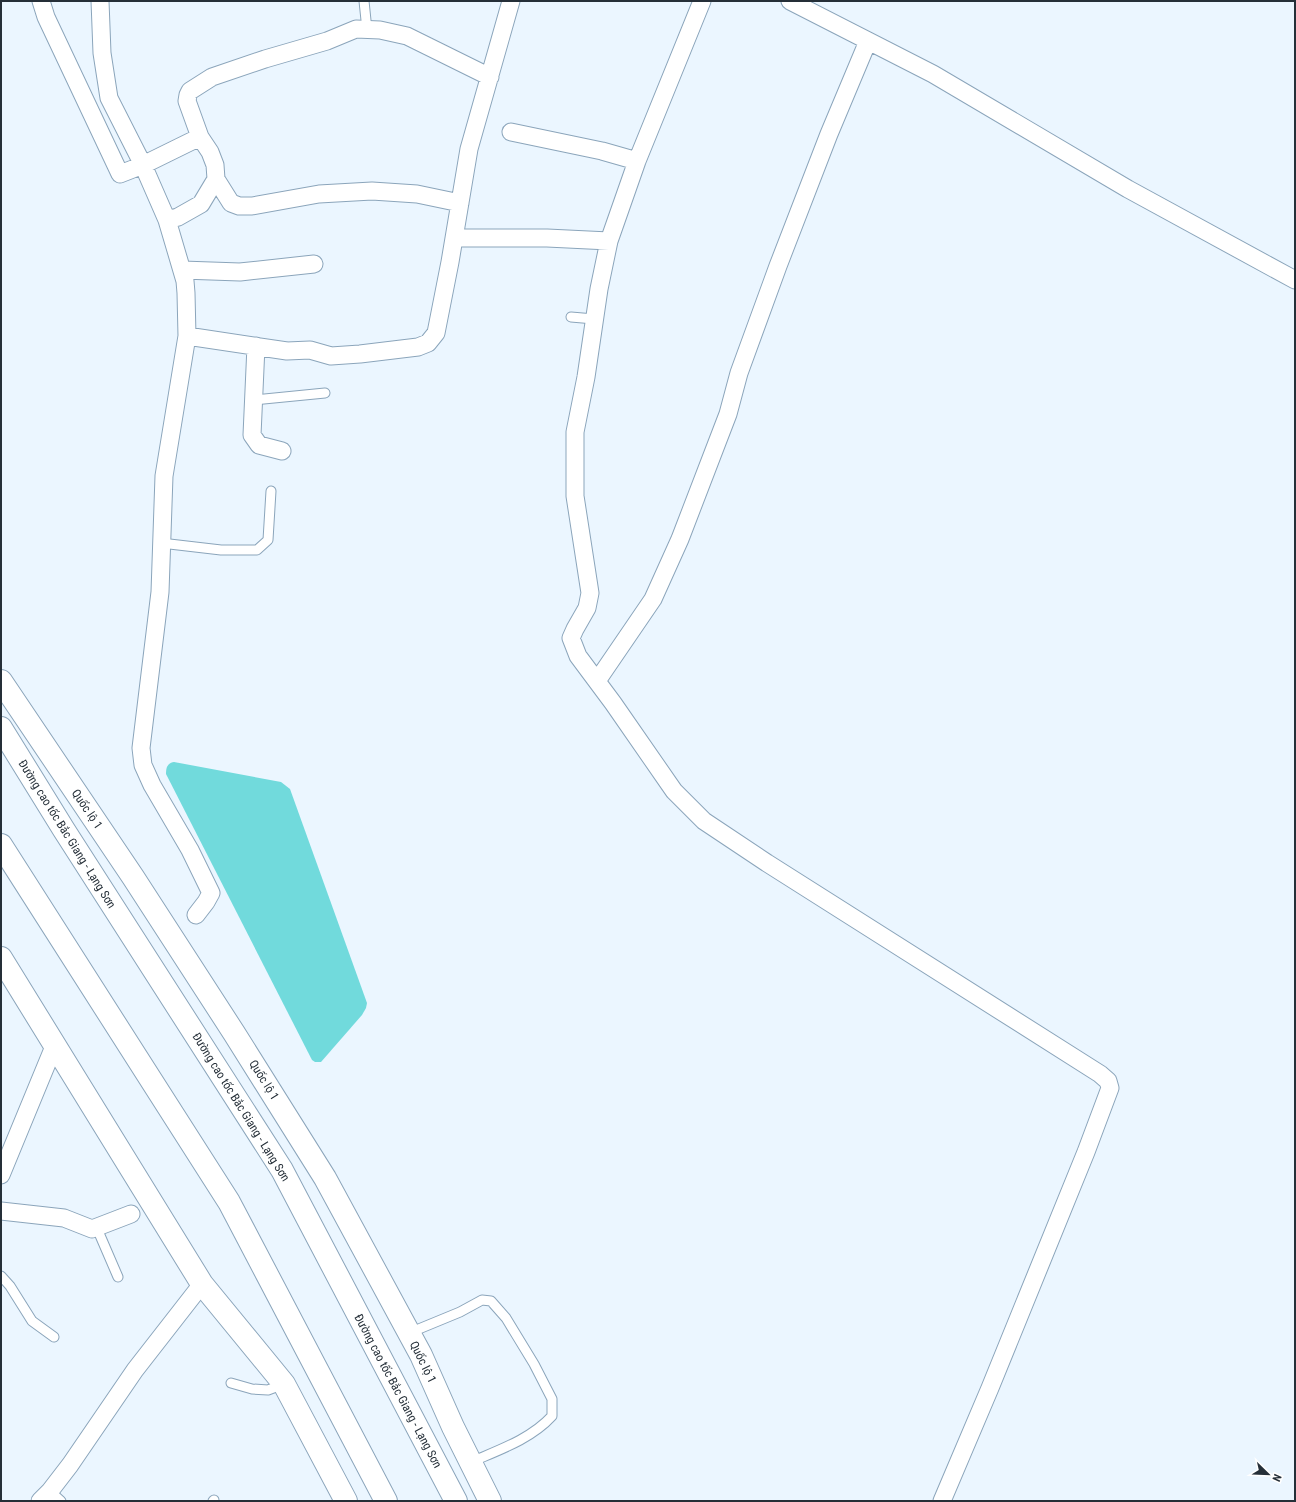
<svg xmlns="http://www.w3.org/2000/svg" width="1296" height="1502" viewBox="0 0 1296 1502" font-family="'Roboto Condensed',sans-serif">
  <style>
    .water { fill: #71dadc }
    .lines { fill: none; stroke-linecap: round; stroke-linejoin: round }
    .service-casing { stroke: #8ba5bb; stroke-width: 11 }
    .minor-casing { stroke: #8ba5bb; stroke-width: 19 }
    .tertiary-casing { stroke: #8ba5bb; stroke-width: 24 }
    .trunk-casing { stroke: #8ba5bb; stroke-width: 24 }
    .motorway-casing { stroke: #8ba5bb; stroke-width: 24 }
    .service { stroke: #fff; stroke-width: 9 }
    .minor { stroke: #fff; stroke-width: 17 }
    .tertiary { stroke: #fff; stroke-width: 22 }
    .trunk { stroke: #fff; stroke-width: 22 }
    .motorway { stroke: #fff; stroke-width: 22 }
    .labels { text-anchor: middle; stroke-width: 3; stroke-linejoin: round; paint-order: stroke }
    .street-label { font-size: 12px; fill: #252f38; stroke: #fff }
  </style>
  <rect width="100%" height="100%" fill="#ebf6ff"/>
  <path class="water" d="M 174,762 L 281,782 L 290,789 L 367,1003 L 366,1008 L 362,1015 L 321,1062 L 315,1062 L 312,1060 L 166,774 C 166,768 167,763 174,762 Z"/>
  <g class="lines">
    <g class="service-casing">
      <path id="service" d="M 364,1 L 367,30
        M 571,317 L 594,319
        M 253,400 L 325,393
        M 161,543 L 221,550 L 257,550 L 268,540 L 271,491
        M 92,1229 L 99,1233 L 118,1277
        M 1,1276 L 10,1286 L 32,1321 L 54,1337
        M 409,1333 L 460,1312 L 482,1300 L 491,1301 L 506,1318 L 534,1364 L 552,1399 L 552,1416 C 531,1439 499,1450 471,1462
        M 231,1383 L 252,1389 L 268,1390 L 284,1384
        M 50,1491 L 61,1501
        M 213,1501 L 214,1500"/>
    </g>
    <g class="minor-casing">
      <path id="minor" d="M 41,1 L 46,17 L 120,174 L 143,165 L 200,137
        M 100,1 L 102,53 L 109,98 L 143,165 L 167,220 L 185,281 L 186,293 L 187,336 L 164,476 L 160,592 L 141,748 L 143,765 L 152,785 L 190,850 L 211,893 L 206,902 L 196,915
        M 702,1 L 637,161 L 609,241 L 599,289 L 586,377 L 575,432 L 575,496 L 590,593 L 587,608 L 575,629 L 571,638 L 578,656 L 613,703 L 674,791 L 704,821 L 767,863 L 1100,1074 L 1108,1081 L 1110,1088 L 1086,1152 L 990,1388 L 942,1501
        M 790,1 L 933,74 L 1128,189 L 1295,280
        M 511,132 L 602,151 L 637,161
        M 216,179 L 231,203 L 239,206 L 252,206 L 319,194 L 372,191 L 417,194 L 460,203
        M 167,220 L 178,217 L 201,204 L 216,179 L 215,165 L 210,152 L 200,137 L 187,101 L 188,95 L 190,91 L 212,77 L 265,59 L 327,41 L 356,29 L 380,30 L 407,36 L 490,77
        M 454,238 L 547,238 L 609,241
        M 182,270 L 240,272 L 314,264
        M 187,336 L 287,351 L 310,350 L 331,356 L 360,354 L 418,347 L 428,343 L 436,333 L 450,262 L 469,149 L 511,1
        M 256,346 L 252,435 L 259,445 L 282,451
        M 597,681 L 653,599 L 680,539 L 728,414 L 739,373 L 778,266 L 829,134 L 868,41
        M 1,1175 L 55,1044
        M 1,1211 L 64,1218 L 92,1229 L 131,1214
        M 40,1501 L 50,1491 L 70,1465 L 135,1370 L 202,1284"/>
    </g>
    <g class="tertiary-casing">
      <path id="tertiary" d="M 1,958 L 202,1284 L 284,1384 L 346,1501"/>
    </g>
    <g class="trunk-casing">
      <path id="trunk" d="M 1,681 L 133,877 L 234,1033 L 325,1178 L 421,1355 L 453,1427 L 490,1501"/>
    </g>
    <g class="motorway-casing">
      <path id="motorway" d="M 1,728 L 64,830 L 282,1170 L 456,1501
        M 1,845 L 229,1202 L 386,1501"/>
    </g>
    <use href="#service" class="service"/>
    <use href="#minor" class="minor"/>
    <use href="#tertiary" class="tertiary"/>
    <use href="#trunk" class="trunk"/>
    <use href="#motorway" class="motorway"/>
  </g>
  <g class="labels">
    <g class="street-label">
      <text transform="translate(87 809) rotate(56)" y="4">Quốc lộ 1</text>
      <text transform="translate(67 834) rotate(58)" y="4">Đường cao tốc Bắc Giang - Lạng Sơn</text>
      <text transform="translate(264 1080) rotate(58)" y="4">Quốc lộ 1</text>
      <text transform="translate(241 1107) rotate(58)" y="4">Đường cao tốc Bắc Giang - Lạng Sơn</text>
      <text transform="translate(423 1362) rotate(64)" y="4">Quốc lộ 1</text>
      <text transform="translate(398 1391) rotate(62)" y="4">Đường cao tốc Bắc Giang - Lạng Sơn</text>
    </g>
  </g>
  <rect width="1296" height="1502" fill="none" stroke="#252f38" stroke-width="4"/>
  <g transform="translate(1268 1474) rotate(113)" stroke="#ffffff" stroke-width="3" paint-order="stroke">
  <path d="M0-3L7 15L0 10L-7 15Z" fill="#252f38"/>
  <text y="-6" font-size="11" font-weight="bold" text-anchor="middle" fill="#252f38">N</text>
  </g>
</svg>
